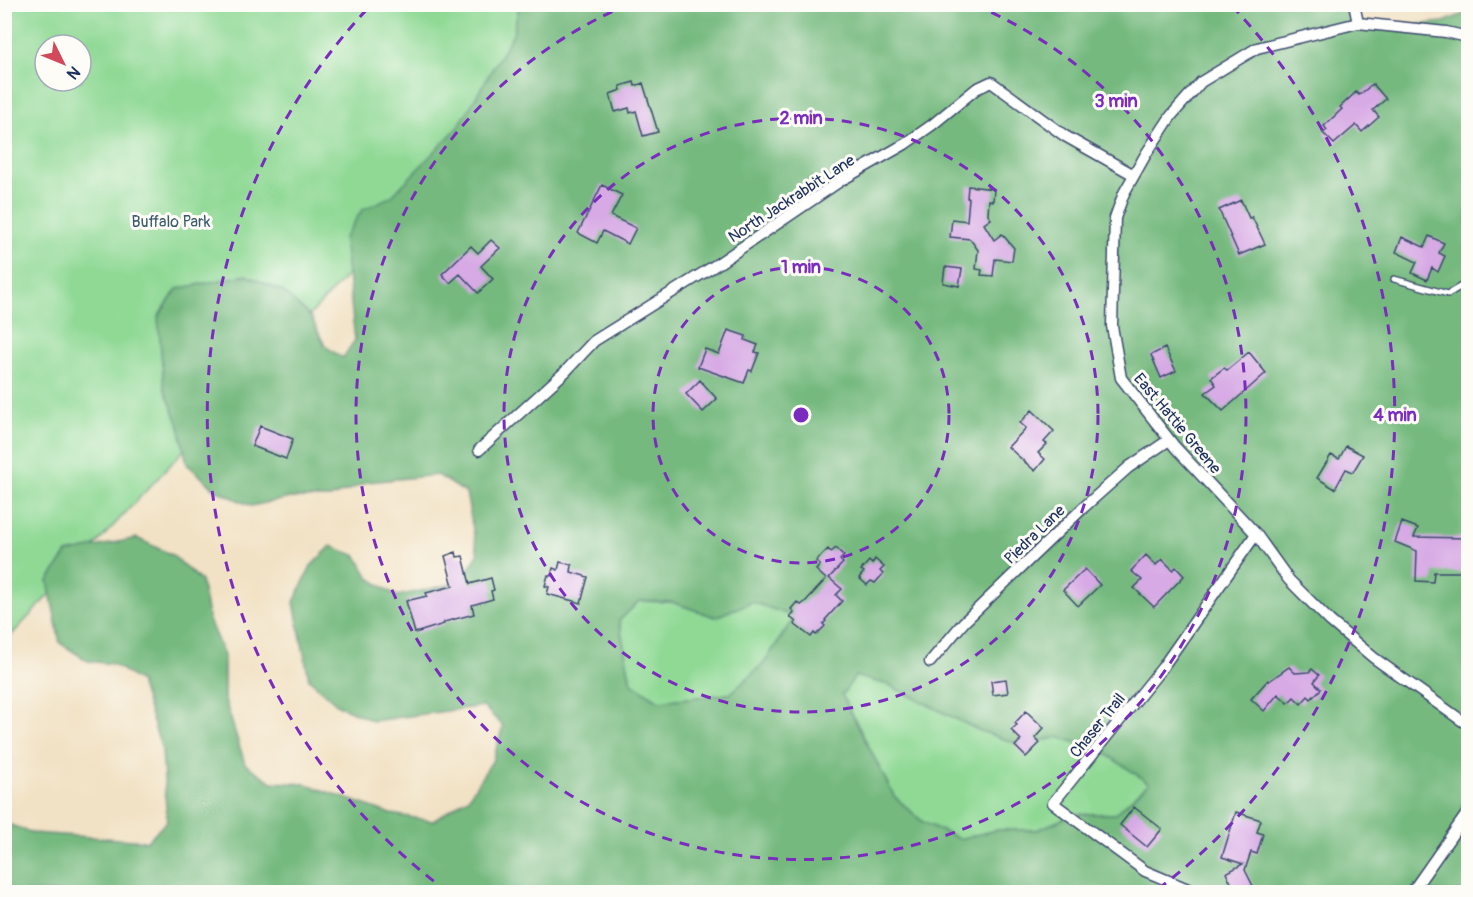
<svg xmlns="http://www.w3.org/2000/svg" width="1473" height="897" viewBox="0 0 1473 897" font-family="Pangolin,sans-serif">
  <style>
    .green { fill: #90d995; stroke: #56847a; stroke-width: 1.5; fill-rule: evenodd }
    .forest { fill: #74b97e; stroke: #48746e; stroke-width: 1.5; fill-rule: evenodd }
    .building { fill: #d7a9e5 }
    .lines { fill: none; stroke-linecap: round; stroke-linejoin: round }
    .lane-casing { stroke: #3b4a6d; stroke-width: 8 }
    .street-casing { stroke: #3b4a6d; stroke-width: 13 }
    .lane { stroke: #fff; stroke-width: 5 }
    .street { stroke: #fff; stroke-width: 10 }
    .ring { fill: none; stroke: #7b2cbf; stroke-width: 3; stroke-dasharray: 10 8 }
    .labels { text-anchor: middle; stroke-width: 6; stroke-linejoin: round; paint-order: stroke }
    .street-label { font-size: 16px; fill: #1b2f5e; stroke: #fdfcf7 }
    .park-label { font-size: 16px; fill: #385a6c; stroke: #fdfcf7 }
    .centre { fill: #7b2cbf; stroke: #fdfcf7; stroke-width: 3 }
    .ring-label { font-size: 18px; text-anchor: middle; font-weight: bold; fill: #7b2cbf; stroke: #fdfcf7; stroke-width: 6; stroke-linejoin: round; paint-order: stroke }
  </style>
  <rect width="100%" height="100%" fill="#fdfcf7"/>
  <filter id="ink" filterUnits="userSpaceOnUse"><feTurbulence type="fractalNoise" baseFrequency=".0167" numOctaves="2"/><feDisplacementMap in="SourceGraphic" scale="12" xChannelSelector="R" yChannelSelector="G"/><feConvolveMatrix kernelMatrix="1 2 1 2 8 2 1 2 1" color-interpolation-filters="sRGB"/></filter>
  <filter id="wash" filterUnits="userSpaceOnUse"><feTurbulence type="fractalNoise" baseFrequency=".008" numOctaves="4" result="noise"/><feDisplacementMap in="SourceGraphic" scale="24" xChannelSelector="R" yChannelSelector="G"/><feGaussianBlur stdDeviation="1.35" result="paint"/><feColorMatrix in="noise" values="0 0 0 0 0 0 0 0 0 0 0 0 0 0 0 0 0 1.4 0 .05"/><feComposite in="paint" operator="in"/></filter>
  <g filter="url(#wash)">
    <rect width="100%" height="100%" fill="#f2e2c5"/>
    <path class="green" d="M 5,5 L 599,5 L 5,642 ZM 45,45 L 81,45 L 81,81 L 45,81 Z
      M 639,601 L 672,602 L 715,617 L 752,601 L 795,616 L 764,663 L 730,694 L 659,701 L 631,683 L 619,621 Z
      M 855,676 L 889,685 L 978,730 L 1021,745 L 1060,737 L 1103,752 L 1149,783 L 1115,814 L 1075,814 L 1037,830 L 997,830 L 959,839 L 923,822 L 894,796 L 842,695 Z"/>
    <path class="forest" d="M 1343,4 L 1345,11 L 1373,29 L 1444,22 L 1468,12 L 1468,892 L 5,892 L 5,823 L 33,833 L 147,841 L 167,821 L 162,750 L 140,682 L 113,664 L 88,661 L 60,643 L 48,581 L 67,553 L 137,538 L 172,555 L 201,581 L 209,620 L 224,656 L 224,697 L 245,764 L 272,782 L 305,784 L 391,814 L 433,821 L 468,798 L 493,760 L 503,726 L 483,706 L 373,721 L 338,705 L 309,679 L 294,602 L 311,566 L 331,546 L 357,556 L 369,578 L 397,596 L 459,583 L 478,555 L 466,493 L 438,475 L 367,482 L 330,498 L 290,498 L 251,506 L 216,490 L 187,464 L 179,425 L 164,388 L 158,317 L 177,289 L 246,275 L 282,291 L 311,317 L 325,346 L 343,358 L 355,340 L 344,238 L 362,210 L 392,196 L 459,126 L 513,34 L 519,5 ZM 639,601 L 672,602 L 715,617 L 752,602 L 795,617 L 764,663 L 730,694 L 659,701 L 631,683 L 619,621 ZM 855,676 L 889,685 L 978,730 L 1021,745 L 1060,737 L 1103,752 L 1149,783 L 1115,814 L 1075,814 L 1037,830 L 997,830 L 959,839 L 923,822 L 894,796 L 842,695 Z"/>
    <g id="blocks">
      <path class="building" d="M 634,82 L 635,86 L 643,83 L 658,132 L 643,136 L 636,111 L 630,113 L 629,108 L 615,112 L 610,94 L 621,90 L 620,86 Z
        M 1373,84 L 1386,99 L 1373,110 L 1379,117 L 1362,132 L 1356,125 L 1334,144 L 1323,133 L 1327,130 L 1324,126 L 1342,109 L 1340,107 L 1356,92 L 1359,95 Z
        M 602,185 L 622,195 L 611,216 L 636,228 L 628,244 L 603,231 L 597,243 L 578,233 Z
        M 968,186 L 994,189 L 993,201 L 989,200 L 988,215 L 991,219 L 984,224 L 994,240 L 1002,234 L 1014,248 L 1012,261 L 995,259 L 993,276 L 981,275 L 982,270 L 976,269 L 978,250 L 970,239 L 950,237 L 952,219 L 967,221 L 969,198 L 967,198 Z
        M 1241,200 L 1249,218 L 1252,217 L 1265,244 L 1239,255 L 1219,210 Z
        M 1429,236 L 1444,243 L 1439,253 L 1445,256 L 1438,272 L 1432,268 L 1427,280 L 1412,273 L 1417,262 L 1396,252 L 1402,237 L 1424,247 Z
        M 491,240 L 500,248 L 481,266 L 493,279 L 478,293 L 460,274 L 450,283 L 442,274 L 471,246 L 478,253 Z
        M 945,267 L 962,269 L 959,286 L 943,283 Z
        M 728,330 L 746,336 L 745,340 L 758,345 L 755,352 L 759,353 L 752,371 L 749,370 L 744,383 L 698,367 L 705,349 L 719,354 Z
        M 1165,348 L 1176,371 L 1161,378 L 1151,355 Z
        M 1249,352 L 1266,373 L 1223,411 L 1205,393 L 1216,385 L 1211,378 L 1224,368 L 1227,370 Z
        M 700,380 L 717,399 L 703,412 L 686,394 Z
        M 1032,410 L 1054,431 L 1044,442 L 1047,444 L 1038,453 L 1045,459 L 1035,471 L 1008,447 L 1026,428 L 1020,423 Z
        M 260,426 L 293,439 L 286,459 L 252,446 Z
        M 1346,446 L 1363,455 L 1353,472 L 1346,469 L 1335,489 L 1317,478 L 1331,455 L 1339,459 Z
        M 1402,522 L 1418,528 L 1414,537 L 1468,538 L 1468,572 L 1434,572 L 1433,582 L 1416,581 L 1417,551 L 1395,542 Z
        M 836,548 L 844,556 L 840,560 L 843,563 L 829,578 L 842,589 L 836,595 L 842,601 L 825,620 L 826,621 L 823,624 L 825,626 L 816,635 L 814,633 L 811,637 L 794,624 L 796,622 L 790,617 L 794,612 L 791,609 L 797,602 L 801,605 L 805,602 L 826,579 L 816,570 L 820,565 L 816,561 L 828,549 L 831,552 Z
        M 456,552 L 457,557 L 463,556 L 470,584 L 491,578 L 494,590 L 491,591 L 493,599 L 472,605 L 474,614 L 444,622 L 444,624 L 415,633 L 406,601 L 427,596 L 426,593 L 453,586 L 445,556 Z
        M 1146,555 L 1156,565 L 1162,559 L 1173,570 L 1176,567 L 1184,576 L 1154,607 L 1134,588 L 1142,580 L 1131,571 Z
        M 875,559 L 884,567 L 880,571 L 883,574 L 875,583 L 871,581 L 867,585 L 859,578 L 864,572 L 861,570 L 869,561 L 872,564 Z
        M 560,562 L 572,565 L 571,572 L 588,577 L 581,603 L 547,594 L 549,587 L 545,586 L 548,575 L 551,576 L 553,568 L 558,570 Z
        M 1085,569 L 1100,585 L 1078,606 L 1063,590 Z
        M 1289,667 L 1295,673 L 1309,672 L 1312,669 L 1319,675 L 1314,682 L 1321,689 L 1311,699 L 1308,696 L 1301,704 L 1294,697 L 1288,703 L 1278,694 L 1264,711 L 1251,699 L 1268,680 L 1269,681 Z
        M 1006,679 L 1008,693 L 993,695 L 991,681 Z
        M 1026,711 L 1044,728 L 1035,738 L 1040,743 L 1026,757 L 1015,746 L 1021,740 L 1011,730 L 1017,725 L 1015,723 Z
        M 1134,807 L 1162,829 L 1147,847 L 1120,825 Z
        M 1236,812 L 1261,820 L 1257,832 L 1263,834 L 1257,854 L 1251,852 L 1245,870 L 1254,888 L 1245,892 L 1236,892 L 1226,873 L 1243,864 L 1222,857 Z"/>
    </g>
  </g>
  <g filter="url(#ink)">
    <use href="#blocks" fill-opacity="0" stroke="#3b4a6d" stroke-width="1.5"/>
    <g class="lines">
      <g class="lane-casing">
        <path id="lane" d="M 1394,279 L 1448,294 L 1468,282"/>
      </g>
      <g class="street-casing">
        <path id="street" d="M 1354,4 L 1358,23
          M 1468,37 L 1446,32 L 1358,23 L 1257,48 L 1201,82 L 1171,116 L 1146,154 L 1124,193 L 1115,218 L 1112,326 L 1121,378 L 1175,447 L 1256,534 L 1289,580 L 1330,621 L 1374,658 L 1468,725
          M 479,450 L 565,372 L 594,341 L 719,263 L 840,181 L 905,144 L 932,125 L 976,89 L 991,82 L 1065,136 L 1134,175
          M 930,662 L 964,622 L 1084,507 L 1129,467 L 1169,440
          M 1188,889 L 1145,871 L 1053,803 L 1162,668 L 1256,534
          M 1412,892 L 1468,812"/>
      </g>
      <use href="#lane" class="lane"/>
      <use href="#street" class="street"/>
    </g>
  </g>
  <g class="ring">
    <circle cx="801" cy="415" r="148"/>
    <circle cx="801" cy="415" r="297"/>
    <path d="M975 5A445 445 0 1 1 627 5"/>
    <path d="M448 892A594 594 0 0 1 370 6M1232 6A594 594 0 0 1 1154 892"/>
  </g>
  <g class="labels">
    <g class="street-label">
      <text transform="translate(791 198) rotate(-33)" y="6">North Jackrabbit Lane</text>
      <text transform="translate(1178 423) rotate(50)" y="6">East Hattie Greene</text>
      <text transform="translate(1034 534) rotate(-44)" y="6">Piedra Lane</text>
      <text transform="translate(1097 725) rotate(-51)" y="6">Chaser Trail</text>
    </g>
    <g class="park-label">
      <text x="171" y="227">Buffalo Park</text>
    </g>
  </g>
  <circle cx="801" cy="415" r="9" class="centre"/>
  <g class="ring-label">
    <text x="1116" y="107">3 min</text>
    <text x="801" y="124">2 min</text>
    <text x="801" y="273">1 min</text>
    <text x="1395" y="421">4 min</text>
  </g>
  <rect width="1473" height="897" fill="none" stroke="#fdfcf7" stroke-width="24"/>
  <g transform="translate(63 63) rotate(133)"><circle r="28" fill="#fdfcf7" stroke="#a3aaba" stroke-width="1.5"/>
  <path d="M0-4.5L10 22L0 15L-10 22Z" fill="#d1495b"/>
  <text y="-9" font-size="16" font-weight="bold" text-anchor="middle" fill="#1b2f5e">N</text>
  </g>
</svg>
